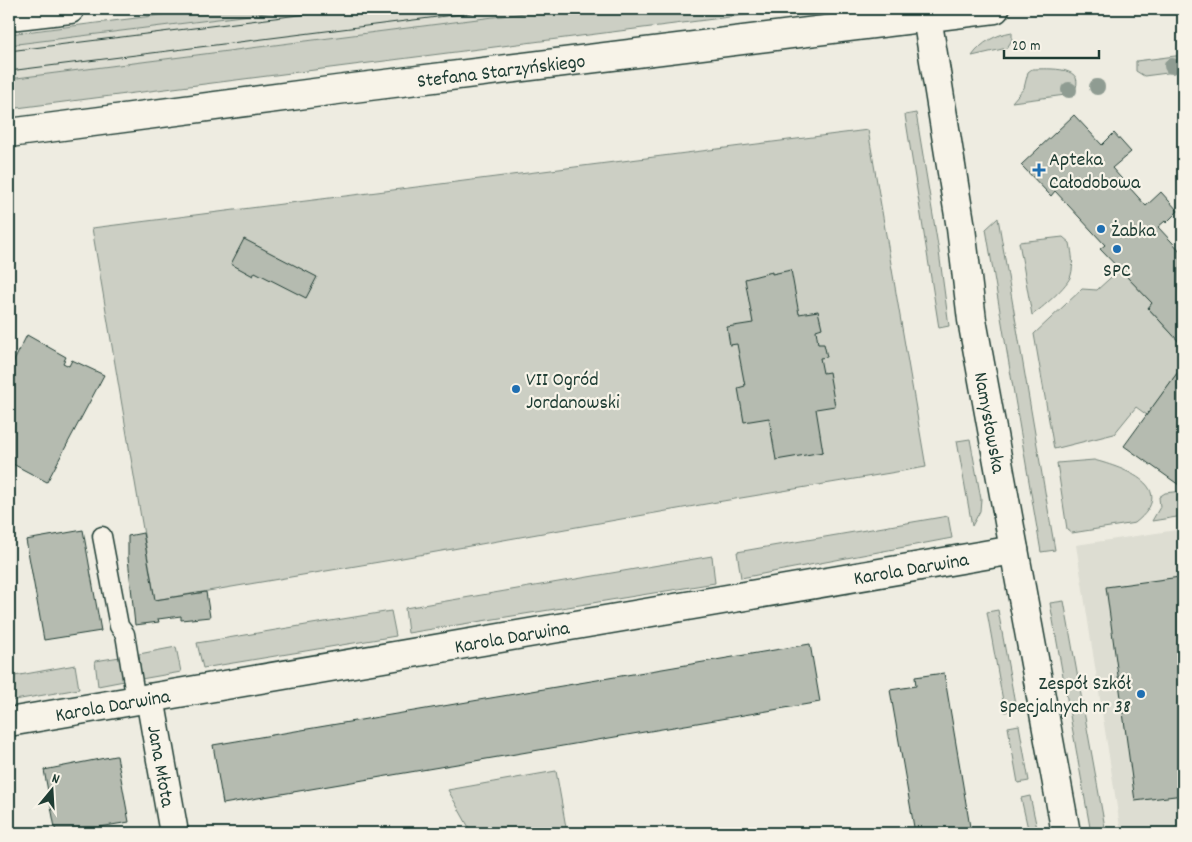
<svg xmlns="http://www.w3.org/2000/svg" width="1192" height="842" viewBox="0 0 1192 842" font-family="Dekko,sans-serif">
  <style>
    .built { fill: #ddddd2 }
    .green { fill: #cccfc4; stroke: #76867c }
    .building { fill: #b5bbb0; stroke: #1f3d34 }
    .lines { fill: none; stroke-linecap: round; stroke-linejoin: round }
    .lane-casing { stroke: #1f3d34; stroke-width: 21 }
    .street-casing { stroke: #1f3d34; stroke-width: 31 }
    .secondary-casing { stroke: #1f3d34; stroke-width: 31 }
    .lane { stroke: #f7f3e8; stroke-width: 18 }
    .street { stroke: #f7f3e8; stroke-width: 28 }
    .secondary { stroke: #f7f3e8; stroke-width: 28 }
    .tram { stroke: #1f3d34; stroke-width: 1 }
    .tree { fill: #8f9c92 }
    .poi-dot { fill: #1f6fb2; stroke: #f7f3e8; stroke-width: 2 }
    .labels { text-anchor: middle; stroke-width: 4.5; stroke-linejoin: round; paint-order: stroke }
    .street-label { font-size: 20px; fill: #1f3d34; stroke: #f7f3e8 }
    .poi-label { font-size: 20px; fill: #1f3d34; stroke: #f7f3e8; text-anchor: start }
  </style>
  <rect width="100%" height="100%" fill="#eeece1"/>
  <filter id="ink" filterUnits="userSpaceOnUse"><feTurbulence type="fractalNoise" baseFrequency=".02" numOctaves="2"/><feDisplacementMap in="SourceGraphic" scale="10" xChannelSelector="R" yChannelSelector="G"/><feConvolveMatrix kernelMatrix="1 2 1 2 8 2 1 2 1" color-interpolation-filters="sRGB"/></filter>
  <g filter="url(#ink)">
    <path class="built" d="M 298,9 L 556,9 L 9,79 L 9,45 Z
      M 1183,529 L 1183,833 L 1121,833 L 1076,545 Z"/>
    <path class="green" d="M 208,9 L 298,9 L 9,45 L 9,34 Z
      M 556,9 L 792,9 L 9,109 L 9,79 Z
      M 1012,32 L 1012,40 L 1007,48 L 972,56 C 982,42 995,35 1012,32 Z
      M 1183,55 L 1183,71 L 1144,76 L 1136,71 L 1136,61 Z
      M 1032,69 C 1048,69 1090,65 1073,94 L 1012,102 L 1024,88 L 1028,72 Z
      M 916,113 L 939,252 L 949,326 L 939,328 L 905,115 Z
      M 868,130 L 926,467 L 717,502 L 391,560 L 155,600 L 92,228 Z
      M 998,218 L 1055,550 L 1041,552 L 986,229 Z
      M 1063,237 L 1070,243 C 1072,254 1074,265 1071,275 C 1069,285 1041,309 1032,315 L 1019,242 Z
      M 1120,269 L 1152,303 L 1148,308 L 1183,346 L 1183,365 L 1147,415 L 1136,407 L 1114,434 L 1054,449 L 1034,334 L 1082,289 L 1097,290 Z
      M 970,439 L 981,499 L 980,511 L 972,526 L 957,441 Z
      M 1094,460 C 1124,468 1180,487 1135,523 L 1072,533 L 1067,529 L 1057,463 Z
      M 1183,491 L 1183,516 L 1152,521 L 1160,507 L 1159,497 L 1165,493 Z
      M 948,516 L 952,538 L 741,578 L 737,552 Z
      M 712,556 L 715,583 L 408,633 L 405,608 Z
      M 1064,601 L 1106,833 L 1091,833 L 1050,603 Z
      M 998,610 L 1016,709 L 1005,712 L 987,612 Z
      M 391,611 L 396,636 L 203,668 L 197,643 Z
      M 176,647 L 181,672 L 141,679 L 139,654 Z
      M 120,657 L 124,681 L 98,686 L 95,661 Z
      M 75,665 L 79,689 L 9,701 L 9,677 Z
      M 1019,725 L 1029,781 L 1018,783 L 1008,727 Z
      M 556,771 L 567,833 L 472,833 L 448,790 Z
      M 1030,796 L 1038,833 L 1029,833 L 1021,798 Z"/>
    <path class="building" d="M 1074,115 L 1102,145 L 1114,133 L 1131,152 L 1112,168 L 1146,206 L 1161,192 L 1178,211 L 1166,223 L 1165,221 L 1158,227 L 1183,254 L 1183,346 L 1148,308 L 1152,303 L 1100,249 L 1105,245 L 1055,191 L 1051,196 L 1021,165 Z
      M 244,239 L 317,277 L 306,298 L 255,272 L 253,276 L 231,264 Z
      M 791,270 L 799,314 L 818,311 L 822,328 L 816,330 L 818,344 L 824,344 L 827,357 L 820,358 L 823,373 L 829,372 L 835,406 L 816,409 L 823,452 L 776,460 L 769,418 L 744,422 L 738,388 L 745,386 L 737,344 L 730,345 L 727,327 L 753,323 L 745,279 L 772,272 L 772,274 Z
      M 27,335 L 66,357 L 63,363 L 69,366 L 72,360 L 104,375 L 47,482 L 9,462 L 10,455 L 9,455 L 9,371 Z
      M 1183,365 L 1183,480 L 1179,485 L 1124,446 Z
      M 83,530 L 101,631 L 44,640 L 26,540 Z
      M 143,533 L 155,600 L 206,592 L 210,617 L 181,620 L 181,616 L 158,619 L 159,622 L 135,625 L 128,558 L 128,536 Z
      M 1180,577 L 1183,603 L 1183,795 L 1135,801 L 1106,587 Z
      M 810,644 L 820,702 L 223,804 L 213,745 Z
      M 944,673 L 971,833 L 915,833 L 890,690 L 916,686 L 915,677 Z
      M 115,756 L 117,756 L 129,822 L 65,833 L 56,833 L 44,770 Z
      M 39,827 L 40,833 L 9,833 L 9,831 L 11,833 Z"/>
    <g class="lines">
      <g class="lane-casing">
        <path id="lane" d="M 102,536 L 119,626 L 125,634 L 136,701"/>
      </g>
      <g class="street-casing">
        <g id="street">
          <path id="s1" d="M 924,9 L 927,17 L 961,228 L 972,320 L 1066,833"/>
          <path id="s2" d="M 150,698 L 174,833"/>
          <path id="s3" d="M 9,722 L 1014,550"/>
        </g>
      </g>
      <g class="secondary-casing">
        <g id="secondary">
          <path d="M 9,16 L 70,9"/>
          <path id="s4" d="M 9,133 L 337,90 L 995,9"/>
        </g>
      </g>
      <use href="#lane" class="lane"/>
      <use href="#street" class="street"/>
      <use href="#secondary" class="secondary"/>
      <path class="tram" d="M 9,51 L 347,9
        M 9,71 L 501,9"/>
    </g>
    <g class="tree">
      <circle cx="1172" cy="66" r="8"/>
      <circle cx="1097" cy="87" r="8"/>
      <circle cx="1069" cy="90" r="8"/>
    </g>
  </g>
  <g class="poi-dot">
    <path d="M1036.5 162.5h5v5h5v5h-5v5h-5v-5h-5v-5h5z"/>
    <circle cx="1101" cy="229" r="5"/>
    <circle cx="1117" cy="249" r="5"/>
    <circle cx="516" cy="389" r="5"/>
    <circle cx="1141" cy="694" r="5"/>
  </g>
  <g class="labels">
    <g class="street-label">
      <text dy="7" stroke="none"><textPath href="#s4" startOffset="496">Stefana Starzyńskiego</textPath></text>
      <text dy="7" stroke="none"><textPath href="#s1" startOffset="419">Namysłowska</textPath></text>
      <text dy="7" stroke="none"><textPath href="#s3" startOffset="915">Karola Darwina</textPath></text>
      <text dy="7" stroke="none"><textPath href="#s3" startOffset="510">Karola Darwina</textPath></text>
      <text dy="7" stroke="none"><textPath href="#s3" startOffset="105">Karola Darwina</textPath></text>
      <text dy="7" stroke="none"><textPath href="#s2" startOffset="69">Jana Młota</textPath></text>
    </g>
    <g class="poi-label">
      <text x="1049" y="165">Apteka<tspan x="1049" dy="23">Całodobowa</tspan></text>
      <text x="1111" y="236">Żabka</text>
      <text x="1117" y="276" text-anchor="middle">SPC</text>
      <text x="526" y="385">VII Ogród<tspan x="526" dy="23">Jordanowski</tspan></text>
      <text x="1131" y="689" text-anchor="end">Zespół Szkół<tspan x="1131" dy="23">Specjalnych nr 38</tspan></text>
    </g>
  </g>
  <rect width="1192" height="842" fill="none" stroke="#f7f3e8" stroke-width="30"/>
  <rect x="15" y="15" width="1162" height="812" fill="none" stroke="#1f3d34" stroke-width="2" filter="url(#ink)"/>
  <g transform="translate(52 790) rotate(18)" stroke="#f7f3e8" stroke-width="4" paint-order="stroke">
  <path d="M0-4L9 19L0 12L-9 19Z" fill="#1f3d34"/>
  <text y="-8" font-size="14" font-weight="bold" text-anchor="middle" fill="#1f3d34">N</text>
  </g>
  <path d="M1004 50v8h95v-8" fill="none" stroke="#1f3d34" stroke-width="2.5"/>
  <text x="1012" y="50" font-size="15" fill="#1f3d34" stroke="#f7f3e8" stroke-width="4" paint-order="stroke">20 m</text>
</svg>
